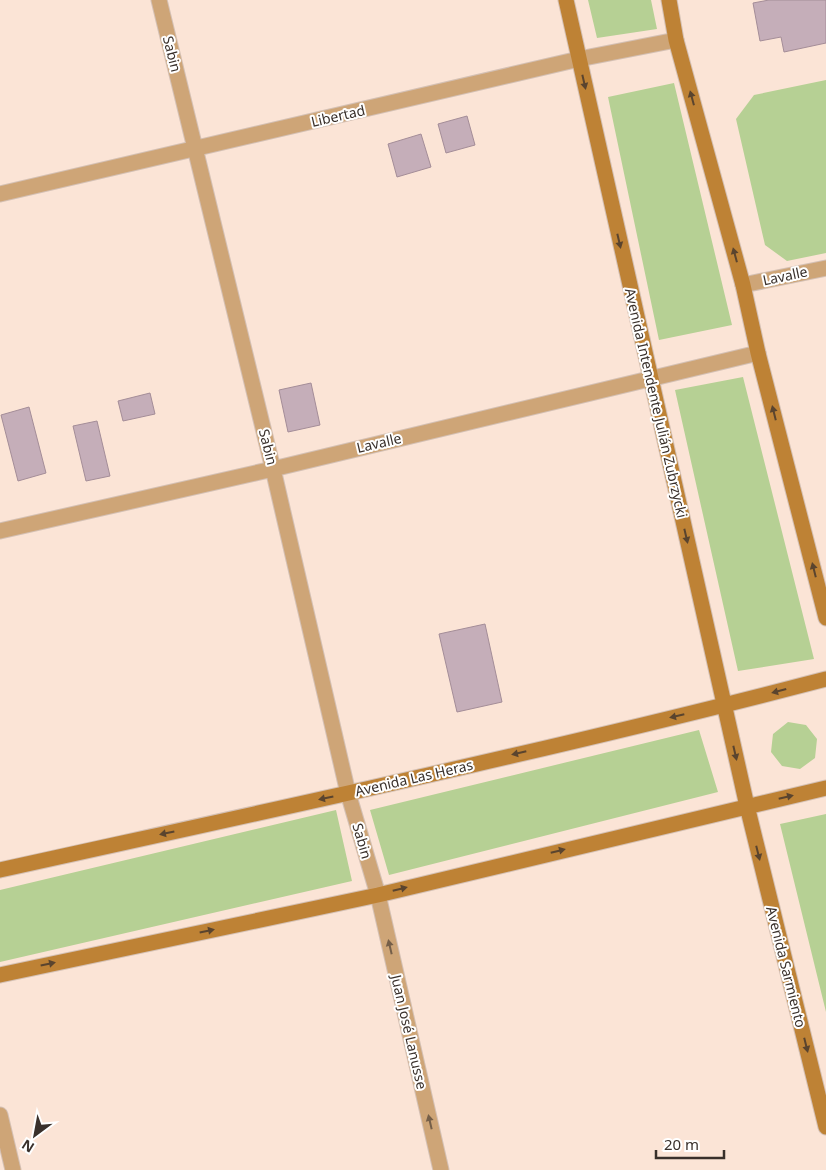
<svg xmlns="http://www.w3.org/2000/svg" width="826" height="1170" viewBox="0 0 826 1170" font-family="'Noto Sans',sans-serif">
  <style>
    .green { fill: #b6d094 }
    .building { fill: #c5aeb9; stroke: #a48d98 }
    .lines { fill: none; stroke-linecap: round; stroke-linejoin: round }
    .minor-casing { stroke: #d4c0b4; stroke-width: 17 }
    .secondary-casing { stroke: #d4c0b4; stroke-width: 17 }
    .minor { stroke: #cea577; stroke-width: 15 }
    .secondary { stroke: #be8235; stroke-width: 15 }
    .oneway { fill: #5a442e }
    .oneway2 { fill: #755f49 }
    .labels { text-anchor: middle; stroke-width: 4; stroke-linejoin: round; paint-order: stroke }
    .street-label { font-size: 14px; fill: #39302b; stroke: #fff }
  </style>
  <rect width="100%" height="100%" fill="#fbe4d6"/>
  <path class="green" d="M 588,0 L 651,0 L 657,29 L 597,38 Z
    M 826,80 L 826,253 L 787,261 L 765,245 L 736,119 L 754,95 Z
    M 674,83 L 732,325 L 659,340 L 608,97 Z
    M 743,377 L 814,659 L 738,671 L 675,390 Z
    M 788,722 L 806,725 L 817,739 L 815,758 L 800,769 L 782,766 L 771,752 L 773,734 Z
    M 699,730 L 718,792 L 389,875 L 370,810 Z
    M 336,810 L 352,881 L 0,962 L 0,890 Z
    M 826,814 L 826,1012 L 780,824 Z"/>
  <path class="building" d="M 769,0 L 826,0 L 826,43 L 784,52 L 781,37 L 760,41 L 753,3 Z
    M 467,116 L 475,145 L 446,153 L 438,124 Z
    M 421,134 L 431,167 L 397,177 L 388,144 Z
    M 311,383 L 320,425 L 288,432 L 279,390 Z
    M 150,393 L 155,414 L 123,421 L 118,401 Z
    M 29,407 L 46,473 L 18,481 L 1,415 Z
    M 97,421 L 110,476 L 86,481 L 73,426 Z
    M 485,624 L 502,702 L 457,712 L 439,634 Z"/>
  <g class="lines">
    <g class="minor-casing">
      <path id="minor" d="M 159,0 L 273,469 L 348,793 L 378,895 L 441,1170
        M 0,194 L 579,59 L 676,40
        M 743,285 L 826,268
        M 0,531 L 273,469 L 758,353
        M 0,1115 L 13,1170"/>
    </g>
    <g class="secondary-casing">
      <path id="secondary" d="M 566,0 L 747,806 L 826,1127
        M 669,0 L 676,40 L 743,285 L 758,353 L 826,618
        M 0,870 C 276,809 553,750 826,679
        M 0,975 L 378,895 L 826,788"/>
    </g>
    <use href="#minor" class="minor"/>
    <use href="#secondary" class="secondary"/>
  </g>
  <defs><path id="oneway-solid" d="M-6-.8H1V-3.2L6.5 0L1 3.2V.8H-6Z" transform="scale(1.25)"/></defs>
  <g class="oneway">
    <use href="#oneway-solid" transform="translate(584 82) rotate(77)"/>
    <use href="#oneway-solid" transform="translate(692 98) rotate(-105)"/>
    <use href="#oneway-solid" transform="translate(619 241) rotate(77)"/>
    <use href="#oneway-solid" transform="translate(735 255) rotate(-105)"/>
    <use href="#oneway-solid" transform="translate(774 413) rotate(-104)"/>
    <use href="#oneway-solid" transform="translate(686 536) rotate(77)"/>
    <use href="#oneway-solid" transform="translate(814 570) rotate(-104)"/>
    <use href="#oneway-solid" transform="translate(779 691) rotate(165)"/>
    <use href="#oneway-solid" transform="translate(677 716) rotate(167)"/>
    <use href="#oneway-solid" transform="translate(519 753) rotate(167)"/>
    <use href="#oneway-solid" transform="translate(735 753) rotate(77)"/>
    <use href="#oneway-solid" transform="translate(786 797) rotate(-13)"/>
    <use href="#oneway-solid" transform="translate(326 798) rotate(168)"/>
    <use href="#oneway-solid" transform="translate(167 833) rotate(168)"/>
    <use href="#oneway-solid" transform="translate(558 851) rotate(-14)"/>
    <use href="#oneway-solid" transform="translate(758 853) rotate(76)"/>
    <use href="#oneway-solid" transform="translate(400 889) rotate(-14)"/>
    <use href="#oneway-solid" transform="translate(207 931) rotate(-12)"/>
    <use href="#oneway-solid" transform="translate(48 964) rotate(-12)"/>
    <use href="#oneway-solid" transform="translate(806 1045) rotate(76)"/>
  </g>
  <g class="oneway2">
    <use href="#oneway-solid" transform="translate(390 947) rotate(-103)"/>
    <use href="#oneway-solid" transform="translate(430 1122) rotate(-103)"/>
  </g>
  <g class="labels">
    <g class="street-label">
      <text transform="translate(172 54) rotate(76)" y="5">Sabin</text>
      <text transform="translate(338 116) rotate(-13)" y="5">Libertad</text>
      <text transform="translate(785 276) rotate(-12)" y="5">Lavalle</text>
      <text transform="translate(656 403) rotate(77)" y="5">Avenida Intendente Julián Zubrzycki</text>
      <text transform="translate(379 443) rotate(-13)" y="5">Lavalle</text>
      <text transform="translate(268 447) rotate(76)" y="5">Sabin</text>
      <text transform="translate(414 778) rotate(-13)" y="5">Avenida Las Heras</text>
      <text transform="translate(362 841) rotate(74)" y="5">Sabin</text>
      <text transform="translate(786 967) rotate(76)" y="5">Avenida Sarmiento</text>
      <text transform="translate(409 1032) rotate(77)" y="5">Juan José Lanusse</text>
    </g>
  </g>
  <g transform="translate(35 1135) rotate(212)" stroke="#ffffff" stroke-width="4" paint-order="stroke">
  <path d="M0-4L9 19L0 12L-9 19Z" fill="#39302b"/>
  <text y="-8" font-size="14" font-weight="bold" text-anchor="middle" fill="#39302b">N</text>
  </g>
  <path d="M656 1150v8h68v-8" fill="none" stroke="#39302b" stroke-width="2.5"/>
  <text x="664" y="1150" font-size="15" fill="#39302b" stroke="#ffffff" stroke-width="4" paint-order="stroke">20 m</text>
</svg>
